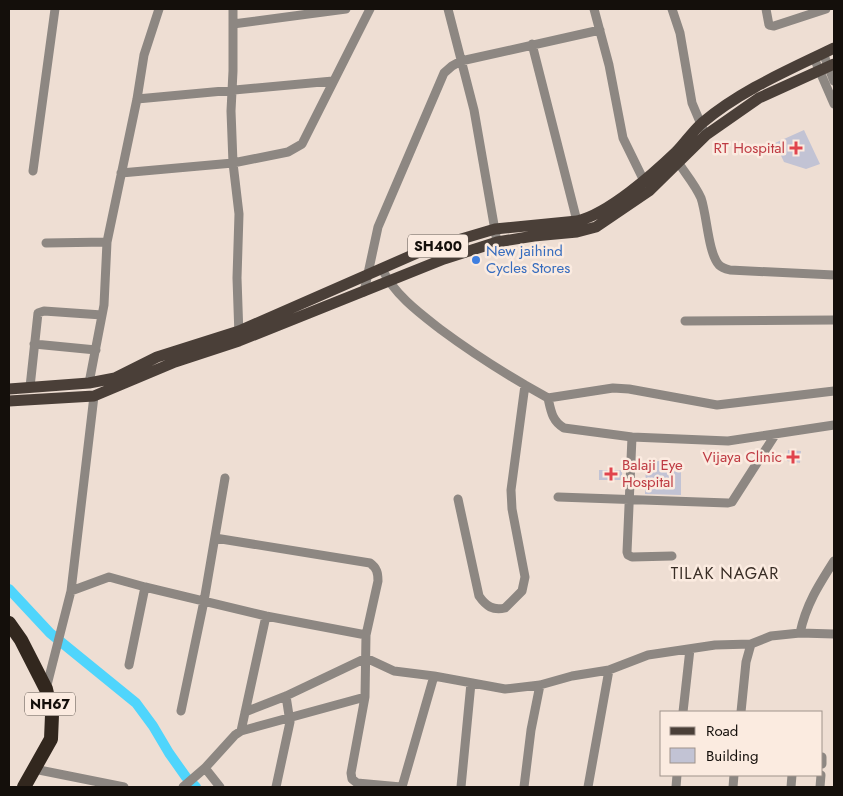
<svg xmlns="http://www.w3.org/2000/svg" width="843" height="796" viewBox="0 0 843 796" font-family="Jost,sans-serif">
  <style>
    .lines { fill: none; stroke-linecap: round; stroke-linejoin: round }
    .canal { stroke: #4fd5fc; stroke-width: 10 }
    .building { fill: #c2c3d4 }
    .minor { stroke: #8d8782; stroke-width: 9 }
    .major { stroke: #4a3f38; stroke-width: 11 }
    .highway { stroke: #32271e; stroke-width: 14 }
    .health-dot { fill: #e0444e; stroke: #fbebe0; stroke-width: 2 }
    .shop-dot { fill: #3f7fe0; stroke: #fbebe0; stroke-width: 2 }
    .labels { text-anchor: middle; stroke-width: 5; stroke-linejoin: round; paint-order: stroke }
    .shield { fill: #fbebe0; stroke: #59514b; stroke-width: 1 }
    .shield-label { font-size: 14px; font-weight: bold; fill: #140f0b }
    .health-label { font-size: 15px; fill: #be3a42; stroke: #fbebe0; text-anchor: end }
    .shop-label { font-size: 15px; fill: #366cbe; stroke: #fbebe0; text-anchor: start }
    .neighbourhood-label { font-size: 16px; letter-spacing: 1px; fill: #392d25; stroke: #fbebe0 }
  </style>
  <rect width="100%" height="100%" fill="#eeded3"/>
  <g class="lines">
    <path class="canal" d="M 9,589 L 50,633 L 136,703 L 153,726 L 169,753 L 186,777 L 196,787"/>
  </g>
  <path class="building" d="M 804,130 L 820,164 L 806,169 L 784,162 L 775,143 Z
    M 788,450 L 801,451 L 800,463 L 787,461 Z
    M 646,461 L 681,461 L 681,495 L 645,494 Z
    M 599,470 L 622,470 L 622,480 L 599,480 Z"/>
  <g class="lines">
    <path class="minor" d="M 233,9 L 233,71 L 231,111 L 233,163 L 239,214 L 237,278 L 239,336
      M 448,9 L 474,110 L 497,242
      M 594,9 L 609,65 L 623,138 L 646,185
      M 672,9 L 680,33 L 692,103 L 703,129
      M 766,9 L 769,25 L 774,26 L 826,9
      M 233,24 L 346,9
      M 532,44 L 577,221
      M 823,53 L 834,81
      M 814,58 L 834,104
      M 137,99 L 333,81
      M 676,159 C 684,172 695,184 701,198 C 707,215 708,253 719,265 C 722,268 726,269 730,270 L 834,275
      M 33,171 L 55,9
      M 121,173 L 233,163 L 288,152 L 302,144 L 370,9
      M 46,243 L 107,242
      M 382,269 C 395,295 418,312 440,329 C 475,355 510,377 548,398 C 551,411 552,421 564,428 L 632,437 L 728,441 L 834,425
      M 364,292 L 378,227 L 444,73 L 452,66 L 461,61 L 600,30
      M 685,321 L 834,320
      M 34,344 L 96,350
      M 89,383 L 104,305 L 107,242 L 137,99 L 144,55 L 159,9
      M 30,387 L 38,313 L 44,311 L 102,315
      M 548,398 L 613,388 L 629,389 L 717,405 L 834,391
      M 632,437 L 627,552 L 628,555 L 632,557 L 672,556
      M 558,497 L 728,503 L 732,502 L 775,435
      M 458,499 L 479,596 C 486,606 493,611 505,608 L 522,591 L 525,577 L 512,509 L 511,490 L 525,385
      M 215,538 L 370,563 C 377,568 378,573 378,581 L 366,635
      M 71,591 L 109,577 L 145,587 L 266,616 L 366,635 L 365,697 L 351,773 L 352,779 L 357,783 L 401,787
      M 800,633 L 834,634
      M 129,665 L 145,587
      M 46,689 L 71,591 L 94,396
      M 181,711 L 204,601 L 225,478
      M 245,712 L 286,696 L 366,658 L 394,671 L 434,676 L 505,689 L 540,685 L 572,676 L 609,670 L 648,655 L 715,645 L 751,644 L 771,636 L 800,633 C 806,605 818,586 834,561
      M 683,712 L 690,649
      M 741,712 L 746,662 L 751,644
      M 241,731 L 266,616
      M 822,764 L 822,757
      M 205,768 L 220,787
      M 34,769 L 124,787
      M 183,787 L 205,768 L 235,735 L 241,731 L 365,697
      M 276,787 L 290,722 L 286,696
      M 402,787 L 434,676
      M 461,787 L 471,683
      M 524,787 L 531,730 L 540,685
      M 588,787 L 609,670
      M 676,787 L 677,775
      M 733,787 L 734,775
      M 791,787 L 792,775
      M 820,787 L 821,775"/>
    <path class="major" d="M 9,389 L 89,383 L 115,378 L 157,357 L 239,331 L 424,250 L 495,229 L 577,221 C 608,214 653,174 676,152 C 685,143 692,132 702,123 C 741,90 789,70 834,48
      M 9,401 L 94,396 L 175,362 L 239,341 L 444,259 L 497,242 L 534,236 L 577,232 L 596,227 L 649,191 L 706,135 L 759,98 L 834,64"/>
    <path class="highway" d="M 9,623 L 21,640 L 46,689 L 52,715 L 51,739 L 24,787"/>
  </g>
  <g class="health-dot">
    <path d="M793.5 140.5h5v5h5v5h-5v5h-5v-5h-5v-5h5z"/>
    <path d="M790.5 449.5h5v5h5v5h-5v5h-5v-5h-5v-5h5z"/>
    <path d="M608.5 466.5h5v5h5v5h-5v5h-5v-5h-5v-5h5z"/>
  </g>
  <circle class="shop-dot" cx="476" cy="260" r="5"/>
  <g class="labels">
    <g class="shield">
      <rect x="408" y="234.5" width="60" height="23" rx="4"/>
      <rect x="25" y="692.5" width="50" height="23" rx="4"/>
    </g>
    <g class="shield-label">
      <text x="438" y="251">SH400</text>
      <text x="50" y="709">NH67</text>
    </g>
    <g class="health-label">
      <text x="785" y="153">RT Hospital</text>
      <text x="782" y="462">Vijaya Clinic</text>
      <text x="622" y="470" text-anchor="start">Balaji Eye<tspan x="622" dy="17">Hospital</tspan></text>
    </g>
    <g class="shop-label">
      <text x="486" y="256">New jaihind<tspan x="486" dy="17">Cycles Stores</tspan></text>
    </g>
    <g class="neighbourhood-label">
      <text x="725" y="579">TILAK NAGAR</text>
    </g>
  </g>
  <rect width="843" height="796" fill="none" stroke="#140f0b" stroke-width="20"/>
  <rect x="660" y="711" width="162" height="65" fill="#fbebe0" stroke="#9f938b"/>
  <rect x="670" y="727" width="25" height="8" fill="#4a3f38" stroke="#9f938b"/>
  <text x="706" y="736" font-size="15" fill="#140f0b">Road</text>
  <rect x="670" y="748" width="25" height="15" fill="#c2c3d4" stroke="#9f938b"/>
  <text x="706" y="761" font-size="15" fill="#140f0b">Building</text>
</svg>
